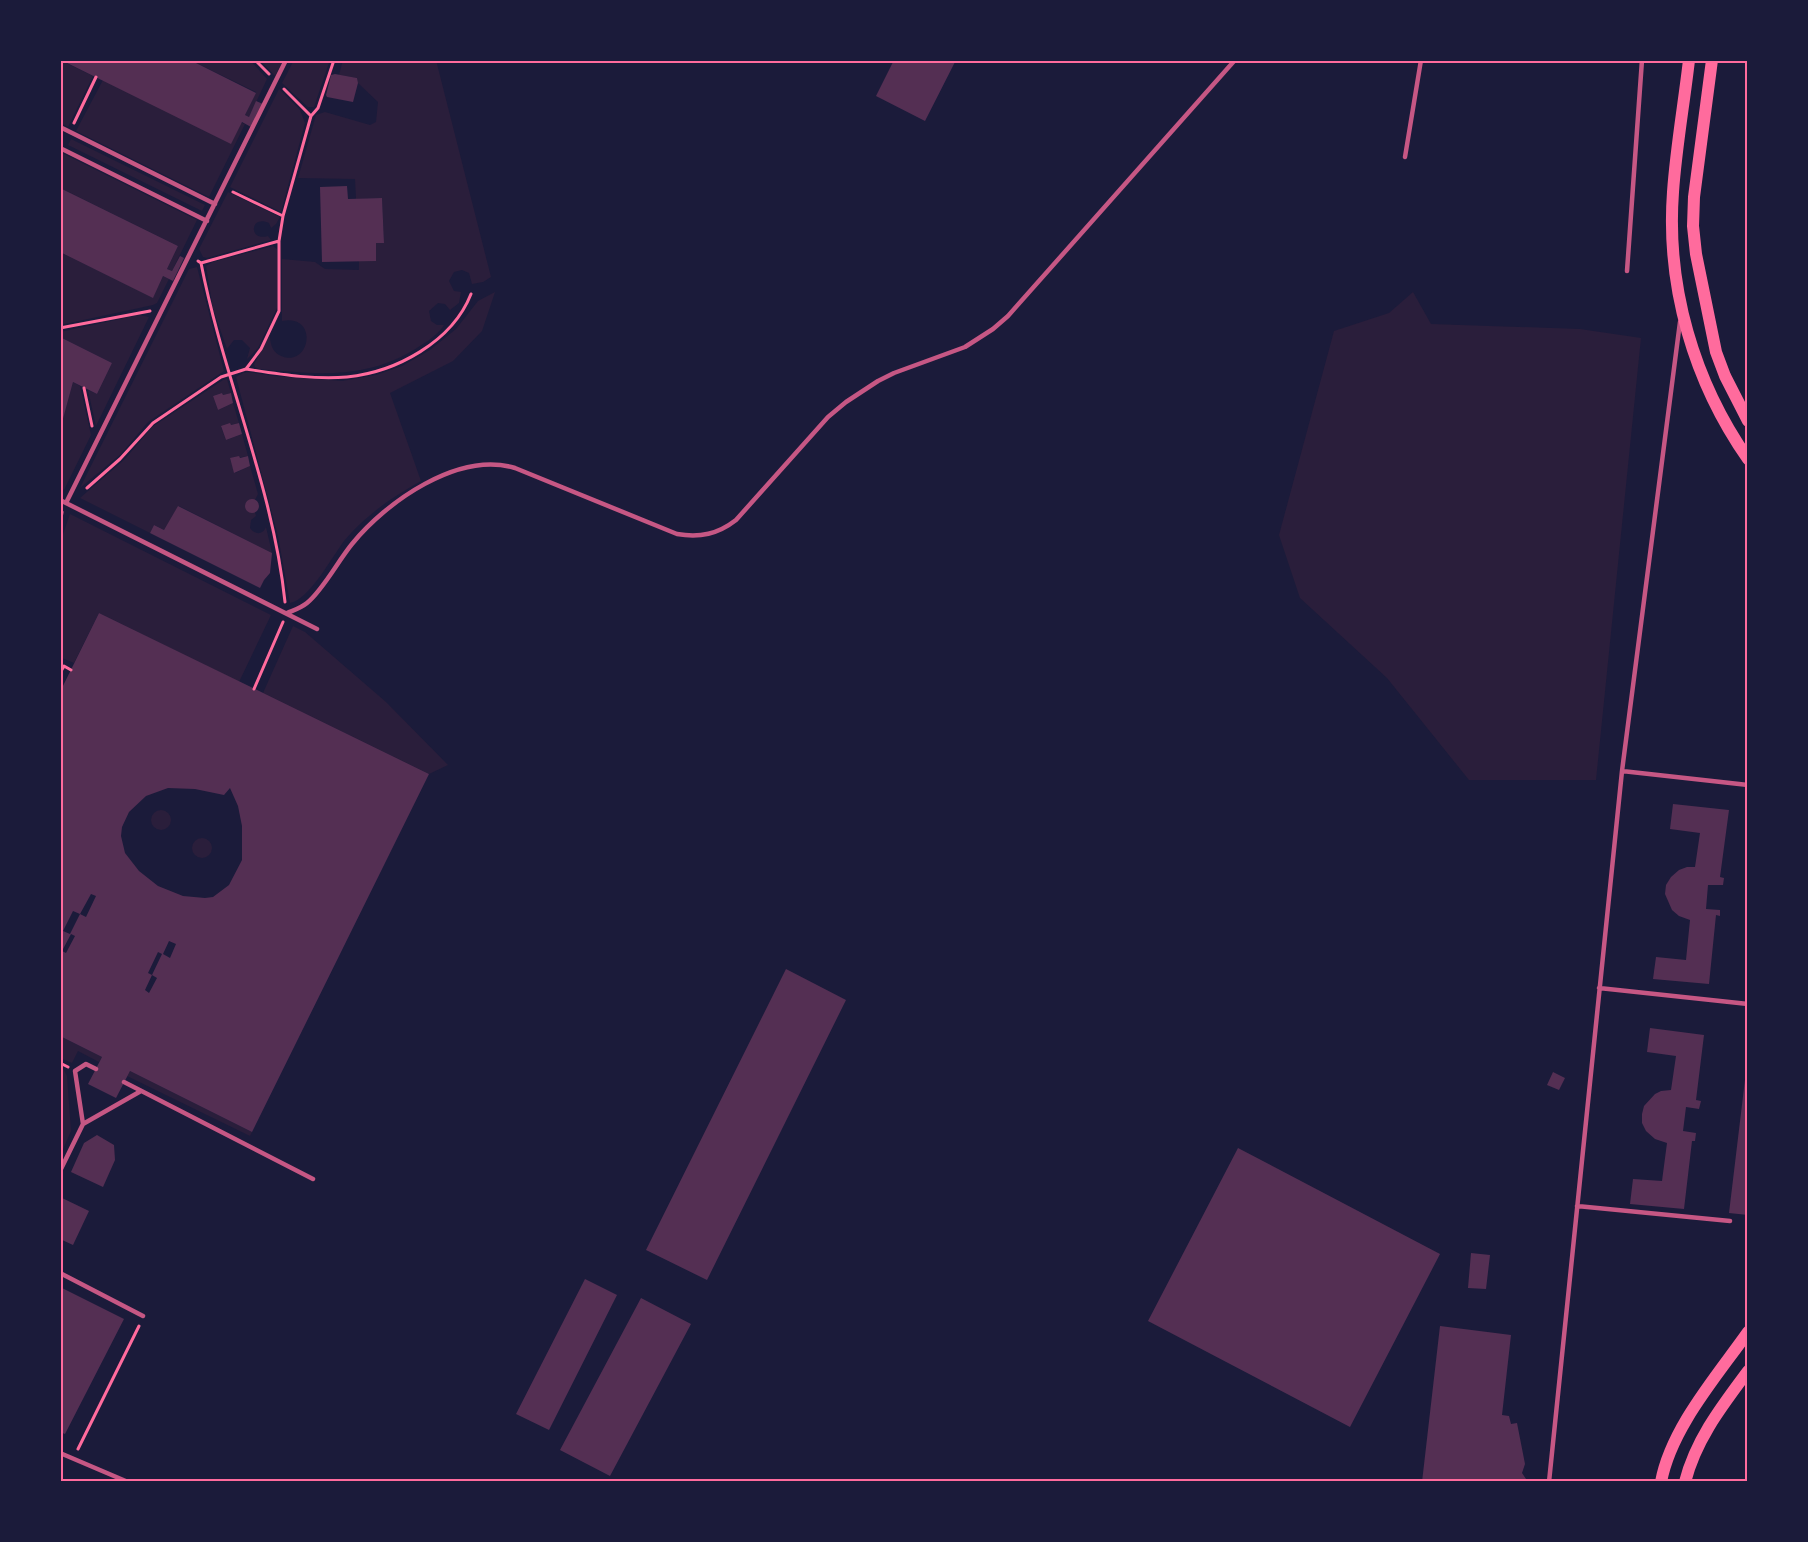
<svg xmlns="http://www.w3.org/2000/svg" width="1808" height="1542" viewBox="0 0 1808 1542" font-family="'Source Sans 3',sans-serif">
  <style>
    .green { fill: #2a1e3b }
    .building { fill: #542f53; fill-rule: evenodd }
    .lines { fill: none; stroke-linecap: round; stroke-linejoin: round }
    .path { stroke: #ff6b9d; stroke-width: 3 }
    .service { stroke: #c65784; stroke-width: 4.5 }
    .secondary { stroke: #ff6b9d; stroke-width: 12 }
    .neatline { fill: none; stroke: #ff6b9d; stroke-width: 2 }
  </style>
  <rect width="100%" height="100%" fill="#1b1b3a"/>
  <path class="green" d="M 60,60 L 93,76 L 68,127 L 60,123 Z
    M 190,60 L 250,60 L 267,79 L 249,117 L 245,115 L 256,92 Z
    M 260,60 L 283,60 L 275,76 Z
    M 294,60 L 330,60 L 314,107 L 308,107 L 282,83 Z
    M 343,60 L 436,60 L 491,277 L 483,282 L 472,284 L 469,273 L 462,270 L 454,272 L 449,281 L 454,291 L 461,292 L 459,303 L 450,310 L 445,304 L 438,303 L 429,311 L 431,321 L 437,325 L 444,325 L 442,328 C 434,338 423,344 412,351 C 362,380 314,374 259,369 L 255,367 L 254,364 L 270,335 C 270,343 272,351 279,355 C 310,371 320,313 282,321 L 282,259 L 315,262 L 325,269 L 359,270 L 359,261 L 376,261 L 376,243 L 384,242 L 382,198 L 356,199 L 355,179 L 298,178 L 316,115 L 325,112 L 370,125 L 376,122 L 378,102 L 358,83 L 357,78 L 339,75 Z
    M 103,80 L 245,124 L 209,197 L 76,131 Z
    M 279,89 L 300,110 L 305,123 L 281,212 L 230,187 Z
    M 71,139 L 205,205 L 202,211 L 68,145 Z
    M 60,152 L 197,220 L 172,271 L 167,269 L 178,246 L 60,188 Z
    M 228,192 L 280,217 L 276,224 L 271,228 L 269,223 C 250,214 248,242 268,236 L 271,240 L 207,258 L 203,257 L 199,249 Z
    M 273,246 L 277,249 L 277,308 L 258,348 L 247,359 L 250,348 L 242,340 L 234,340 L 227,349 L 213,309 L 206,266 L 213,262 Z
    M 60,252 L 153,297 L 163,276 L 169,279 L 157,303 L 153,305 L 60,325 L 60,282 L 63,278 L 60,276 Z
    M 197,267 L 224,371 L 148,422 L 121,454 L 80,488 L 189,269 Z
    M 495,292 L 482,331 L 453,361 L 390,393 L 421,481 C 392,497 366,515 344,541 C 332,557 309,600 290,603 L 278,536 L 236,377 L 243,373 L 248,372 L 274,376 L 342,381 L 376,375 L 402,366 L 430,350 L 456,329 L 478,301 Z
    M 1413,292 L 1431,324 L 1580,329 L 1641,338 L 1596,780 L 1469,780 L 1387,678 L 1300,598 L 1279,535 L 1334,331 L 1389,313 Z
    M 139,315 L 149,317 L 96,426 L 88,390 L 97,394 L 112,363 L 60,337 L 60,332 Z
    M 227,379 L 231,393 L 223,395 L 222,393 L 213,396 L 218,410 L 233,403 L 239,423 L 221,427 L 226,440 L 242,434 L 248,456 L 230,459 L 235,473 L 250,466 L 258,494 L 255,500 L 251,500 L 246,504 L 247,510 L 255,512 L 256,516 L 251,520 L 250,528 C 255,535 263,535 266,527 L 272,553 L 179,506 L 164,530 L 154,525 L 150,533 L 80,498 L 125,459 L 152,427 L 223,380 Z
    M 73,382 L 80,386 L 91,435 L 64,490 L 60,488 L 60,428 Z
    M 70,514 L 271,615 L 239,682 L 99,613 L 74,663 L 62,658 L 60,661 L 60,543 Z
    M 293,626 L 305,632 L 386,702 L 448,765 L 429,774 L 263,693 Z
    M151 820a10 10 0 1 1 20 0a10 10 0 1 1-20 0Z
    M192 848a10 10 0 1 1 20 0a10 10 0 1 1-20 0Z
    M 60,1036 L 102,1057 L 99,1062 L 78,1051 L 72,1063 L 60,1058 Z
    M 60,1068 L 64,1070 L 67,1076 L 71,1131 L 60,1156 Z
    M 130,1071 L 252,1132 L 250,1136 L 127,1076 Z"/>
  <path class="building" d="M 61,60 L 190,60 L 256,93 L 245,115 L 249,117 L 256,101 L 263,104 L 251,127 L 242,122 L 231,144 Z
    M 894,60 L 956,60 L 925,121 L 876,96 Z
    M 335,74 L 357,78 L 358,83 L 353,102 L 327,97 L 326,95 L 331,75 Z
    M 347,186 L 348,199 L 382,198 L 384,243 L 376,243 L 376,261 L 322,262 L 320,187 Z
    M 60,188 L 178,246 L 167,269 L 172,271 L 180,256 L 184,258 L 173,281 L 163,276 L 153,298 L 60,252 Z
    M 60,337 L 112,363 L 97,394 L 73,382 L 61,426 Z
    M 222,393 L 223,395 L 231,393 L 233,403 L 218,410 L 213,396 Z
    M 230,423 L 231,425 L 239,423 L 242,434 L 226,440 L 221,426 Z
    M 239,456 L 240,458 L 248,456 L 250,466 L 234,473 L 230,458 Z
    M245 506a7 7 0 1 1 14 0a7 7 0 1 1-14 0Z
    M 178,506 L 272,553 L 270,573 L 264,580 L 260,588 L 150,533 L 154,525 L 164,530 Z
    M 99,613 L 429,774 L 252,1132 L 130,1071 L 116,1098 L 88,1084 L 102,1057 L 60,1036 L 60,692 ZM 168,788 L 195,789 L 224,795 L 230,788 L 238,806 L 242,826 L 242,860 L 229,885 L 213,897 L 205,898 L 183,896 L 158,886 L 139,871 L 125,853 L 121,836 L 122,827 L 129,812 L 146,796 ZM 91,894 L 96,896 L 86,917 L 80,914 ZM 73,911 L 80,914 L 70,934 L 63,931 ZM 71,934 L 75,936 L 66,953 L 62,951 ZM 169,941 L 176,944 L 170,958 L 163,954 ZM 158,952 L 162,954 L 152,975 L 157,978 L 149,993 L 145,990 L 152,975 L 148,973 Z
    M 1673,804 L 1729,810 L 1720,877 L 1724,878 L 1723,885 L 1708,885 L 1706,909 L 1720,910 L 1720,916 L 1716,915 L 1709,984 L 1653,979 L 1656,957 L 1686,960 L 1690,920 L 1679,916 L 1672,910 L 1665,894 L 1666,885 L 1671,877 L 1679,870 L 1687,867 L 1695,867 L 1700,833 L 1670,829 Z
    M 786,969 L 846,1000 L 707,1280 L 646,1250 Z
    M 1650,1028 L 1704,1035 L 1696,1100 L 1701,1101 L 1699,1109 L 1686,1107 L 1683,1131 L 1696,1133 L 1695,1141 L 1692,1141 L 1684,1209 L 1630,1204 L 1633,1179 L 1662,1181 L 1667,1143 L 1655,1139 L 1646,1131 L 1642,1123 L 1642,1114 L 1644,1106 L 1655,1094 L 1661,1091 L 1671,1090 L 1676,1056 L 1647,1052 Z
    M 1747,1063 L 1748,1063 L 1748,1215 L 1729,1213 Z
    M 1553,1072 L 1565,1078 L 1559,1090 L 1547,1085 Z
    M 97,1135 L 114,1145 L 115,1160 L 103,1187 L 71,1172 L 84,1143 Z
    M 1238,1148 L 1440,1254 L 1350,1427 L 1148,1321 Z
    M 60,1197 L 89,1211 L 73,1245 L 60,1239 Z
    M 1471,1253 L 1490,1255 L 1486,1289 L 1468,1288 Z
    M 585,1279 L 617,1295 L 549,1430 L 516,1414 Z
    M 60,1287 L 124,1319 L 65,1434 L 60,1432 Z
    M 641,1298 L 691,1324 L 610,1476 L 560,1450 Z
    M 1440,1326 L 1511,1335 L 1502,1415 L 1509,1416 L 1511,1424 L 1517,1423 L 1525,1464 L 1522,1473 L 1528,1482 L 1422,1482 Z"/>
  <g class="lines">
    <path class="path" d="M 255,60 L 269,74
      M 311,116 L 318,108 L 334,60
      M 74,123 L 96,77
      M 233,192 L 283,216
      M 198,261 L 201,263 C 223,377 273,486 285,602
      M 201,263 L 279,241
      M 60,328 L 150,311
      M 246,369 C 279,374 314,380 347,377 C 396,372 452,342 471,294
      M 84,388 L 92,426
      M 87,488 L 120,459 L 153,423 L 221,377 L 246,369 L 261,349 L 279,311 L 279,241 L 283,216 L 311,116 L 284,89
      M 60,526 L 62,512
      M 60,673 L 64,666 L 71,670
      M 254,689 L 283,622
      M 60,1063 L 68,1067
      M 78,1449 L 139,1326"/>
    <path class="service" d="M 60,127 L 215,204
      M 60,148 L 207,221
      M 1405,157 L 1421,60
      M 1627,271 L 1642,60
      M 60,500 L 317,629
      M 66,503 L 286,60
      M 287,613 C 294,610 301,608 307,603 C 323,590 338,561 352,544 C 386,502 458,451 515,468 L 677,534 C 700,538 718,534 736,520 L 828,417 L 846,402 L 878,381 L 894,373 L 965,347 L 993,329 L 1008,316 L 1235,60
      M 1622,771 L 1748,785
      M 1599,988 L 1748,1004
      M 124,1082 L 313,1179
      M 83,1124 L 75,1071 L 86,1064 L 96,1069
      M 60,1171 L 83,1124 L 141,1091
      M 1577,1206 L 1730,1221
      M 60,1273 L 143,1316
      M 60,1453 L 128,1482
      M 1549,1482 L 1622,771 L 1680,322"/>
    <path class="secondary" d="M 1689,60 C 1684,104 1676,148 1673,192 C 1666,287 1694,382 1748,459
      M 1712,60 L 1694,197 L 1693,226 L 1696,254 L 1716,352 L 1725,376 L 1748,421
      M 1661,1482 C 1671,1428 1717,1376 1748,1332
      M 1685,1482 C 1696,1439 1722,1406 1748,1371"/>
  </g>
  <rect width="1808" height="1542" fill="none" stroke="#1b1b3a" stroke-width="123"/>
  <rect x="62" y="62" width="1684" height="1418" class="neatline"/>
</svg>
